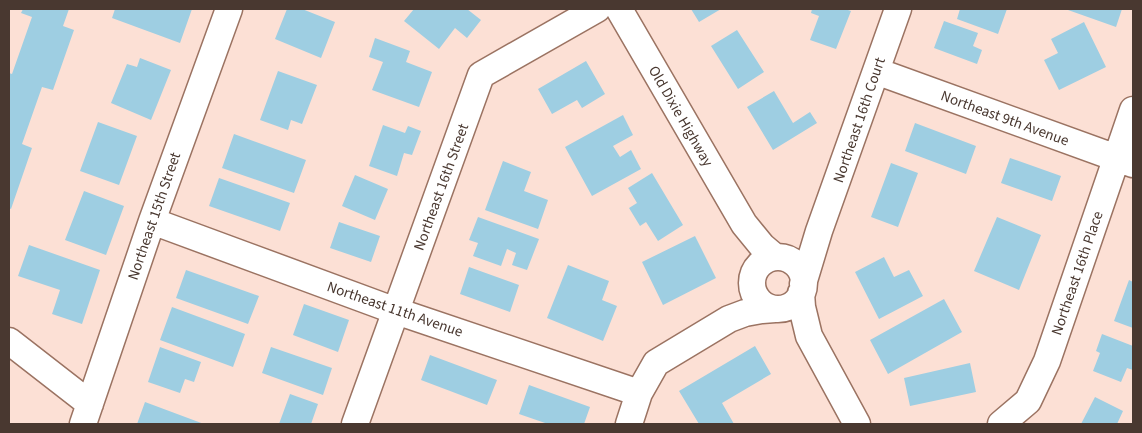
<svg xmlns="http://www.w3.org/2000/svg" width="1142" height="433" viewBox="0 0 1142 433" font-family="'Source Sans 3',sans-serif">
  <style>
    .building { fill: #9ecee2 }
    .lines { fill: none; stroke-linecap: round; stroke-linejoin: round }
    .minor-casing { stroke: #9b7362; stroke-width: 29 }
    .minor { stroke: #fff; stroke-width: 26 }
    .labels { text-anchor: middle; stroke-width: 5; stroke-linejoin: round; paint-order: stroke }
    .street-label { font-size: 15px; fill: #493830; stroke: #fff }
  </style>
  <rect width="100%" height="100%" fill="#fce0d5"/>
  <path class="building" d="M 23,9 L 69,9 L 63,26 L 74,30 L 53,90 L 42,87 L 22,144 L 32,148 L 11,209 L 9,208 L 9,73 L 12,74 L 32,17 L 21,13 Z
    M 115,9 L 192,9 L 180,43 L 112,18 Z
    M 287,9 L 302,9 L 335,22 L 321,58 L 275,39 Z
    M 414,9 L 467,9 L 481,20 L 467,38 L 455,28 L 439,49 L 404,21 Z
    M 691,9 L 721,9 L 699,22 Z
    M 812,9 L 845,9 L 851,11 L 836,49 L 810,40 L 819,16 L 811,13 Z
    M 960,9 L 1007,9 L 998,34 L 957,19 Z
    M 1069,9 L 1122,9 L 1116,27 L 1068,10 Z
    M 944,21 L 978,33 L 973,46 L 982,50 L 977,64 L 934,48 Z
    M 1084,22 L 1106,67 L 1059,90 L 1044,60 L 1058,53 L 1051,39 Z
    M 737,30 L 764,72 L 738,89 L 711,46 Z
    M 375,38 L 410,51 L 406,62 L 432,72 L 419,107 L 372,90 L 383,62 L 369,57 Z
    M 140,58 L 171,70 L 151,120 L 111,103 L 127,64 L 137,67 Z
    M 586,61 L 605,94 L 582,108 L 577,100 L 552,114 L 538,89 Z
    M 278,71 L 317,85 L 302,124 L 291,120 L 288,130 L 260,120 Z
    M 774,91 L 793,123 L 810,112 L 817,123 L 773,150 L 747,107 Z
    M 623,115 L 633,135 L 613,146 L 620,157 L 631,150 L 641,169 L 592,196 L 565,147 Z
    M 98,122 L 137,136 L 119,185 L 80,171 Z
    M 915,123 L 976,146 L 966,174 L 905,151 Z
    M 383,125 L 405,133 L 408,126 L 421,131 L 412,155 L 404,153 L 397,176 L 369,166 Z
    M 234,134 L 306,160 L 294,193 L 222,168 Z
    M 1010,158 L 1061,176 L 1052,201 L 1001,183 Z
    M 503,161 L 531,172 L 524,191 L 548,200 L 538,229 L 485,210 Z
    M 891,163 L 918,173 L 898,227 L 871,217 Z
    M 652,173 L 683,225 L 658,241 L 646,222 L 640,226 L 629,208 L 637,203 L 628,188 Z
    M 355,175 L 388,189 L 375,220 L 342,206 Z
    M 219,178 L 290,203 L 280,231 L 209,206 Z
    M 84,191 L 124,206 L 106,255 L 65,240 Z
    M 478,217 L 539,239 L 527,270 L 512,265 L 516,253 L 507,249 L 501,266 L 473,256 L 478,243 L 469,240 Z
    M 997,217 L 1041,235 L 1019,290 L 974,271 Z
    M 339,222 L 380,236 L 371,262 L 330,248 Z
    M 695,236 L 716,278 L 663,305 L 642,262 Z
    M 29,245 L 100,270 L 82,324 L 52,314 L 60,290 L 18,276 Z
    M 884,257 L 894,277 L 909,270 L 923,296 L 879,319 L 855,272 Z
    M 568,265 L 609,281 L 602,300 L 617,306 L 603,341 L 547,318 Z
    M 469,267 L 519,285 L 510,312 L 460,294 Z
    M 186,270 L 259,296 L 248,324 L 176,298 Z
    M 1129,280 L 1133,282 L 1133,328 L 1114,321 Z
    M 944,299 L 962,332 L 888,374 L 870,340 Z
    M 304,304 L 349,320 L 338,352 L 293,335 Z
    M 172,307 L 245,334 L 233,367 L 160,340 Z
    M 1102,334 L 1133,346 L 1133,370 L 1127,368 L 1121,382 L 1093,371 L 1100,353 L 1096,351 Z
    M 755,346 L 771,374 L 722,403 L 734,424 L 699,424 L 679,391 Z
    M 160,347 L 201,362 L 194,382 L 185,379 L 180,393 L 148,382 Z
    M 271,347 L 332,368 L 323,395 L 262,373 Z
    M 430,355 L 497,380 L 487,405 L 421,380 Z
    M 970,363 L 976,392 L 910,406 L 904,378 Z
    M 529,385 L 590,407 L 584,424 L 548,424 L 519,414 Z
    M 290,394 L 318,404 L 311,424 L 279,424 Z
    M 1095,397 L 1123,411 L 1117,424 L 1081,424 Z
    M 145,402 L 204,424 L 137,424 Z"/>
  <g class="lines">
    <g class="minor-casing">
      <path id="minor" d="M 619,9 L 744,224 L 762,246 L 775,257
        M 876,71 L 1133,164
        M 152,221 L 396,311 L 639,393
        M752 283a26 26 0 1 1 52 0a26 26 0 1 1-52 0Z
        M 803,284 L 819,231 L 898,9
        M 801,293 L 802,307 L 809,336 L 857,424
        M 9,341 L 90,404
        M 83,424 L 152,221 L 229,9
        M 355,424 L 481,75 L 597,9
        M 629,424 L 639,393 L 656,363 L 729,319 L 745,313 L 762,310 L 775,309
        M 1001,424 L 1028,401 L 1047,361 L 1133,110"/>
    </g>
    <use href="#minor" class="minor"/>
  </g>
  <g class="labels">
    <g class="street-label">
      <text transform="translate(681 116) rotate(60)" y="5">Old Dixie Highway</text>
      <text transform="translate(1005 118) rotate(20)" y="5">Northeast 9th Avenue</text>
      <text transform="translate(859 120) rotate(-71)" y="5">Northeast 16th Court</text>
      <text transform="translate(441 187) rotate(-70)" y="5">Northeast 16th Street</text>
      <text transform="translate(154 216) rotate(-71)" y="5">Northeast 15th Street</text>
      <text transform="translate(1077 273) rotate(-71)" y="5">Northeast 16th Place</text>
      <text transform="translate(395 309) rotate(19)" y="5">Northeast 11th Avenue</text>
    </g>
  </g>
  <rect width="1142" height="433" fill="none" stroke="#493830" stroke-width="20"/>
</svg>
